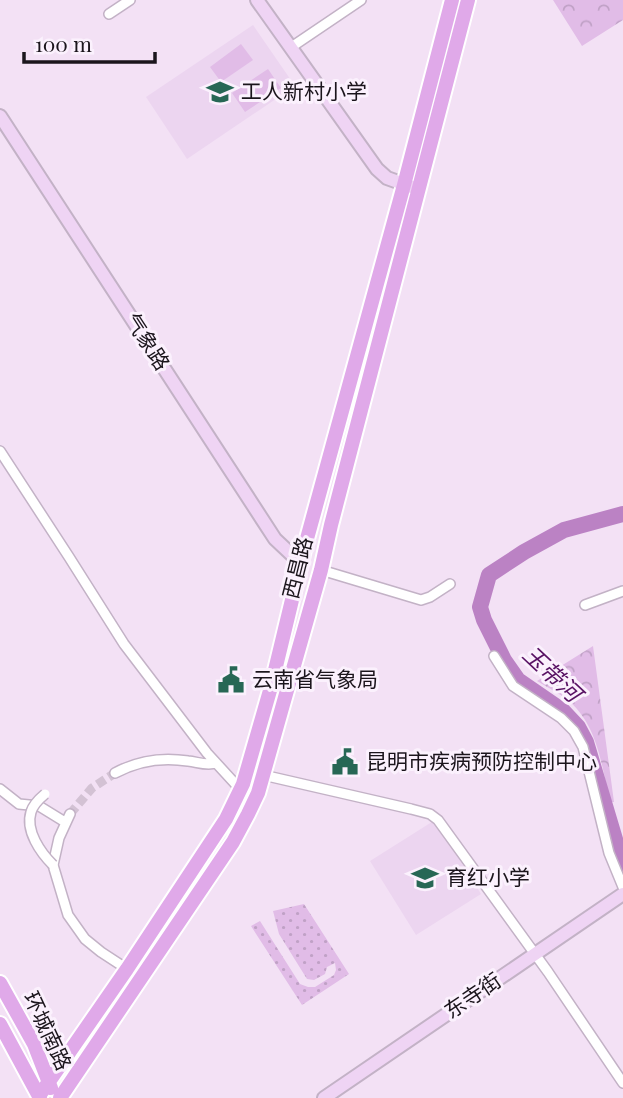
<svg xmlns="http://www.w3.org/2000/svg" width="623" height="1098" viewBox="0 0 623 1098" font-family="'Playfair Display','Noto Sans SC',serif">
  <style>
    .built { fill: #ecd5f0 }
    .grass { fill: url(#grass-dots) }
    .park { fill: url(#park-crowns) }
    .pitch { fill: #e1bce7 }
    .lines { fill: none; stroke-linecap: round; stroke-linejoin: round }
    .river { stroke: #bb82c4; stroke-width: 16 }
    .street-tunnel { stroke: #d3c2d4; stroke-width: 9; stroke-dasharray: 9 4.5; stroke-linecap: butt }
    .street-casing { stroke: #c3b2c6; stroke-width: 12 }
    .secondary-casing { stroke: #c3b2c6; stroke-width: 16 }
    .primary-casing { stroke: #fff; stroke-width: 18 }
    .street { stroke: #fff; stroke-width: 9 }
    .secondary { stroke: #efd4f4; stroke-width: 12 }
    .primary { stroke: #e0a9e9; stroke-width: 14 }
    .street-bridge-casing { stroke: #c3b2c6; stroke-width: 12; stroke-linecap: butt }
    .street-bridge { stroke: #fff; stroke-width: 9 }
    .labels { text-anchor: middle; stroke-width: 6; stroke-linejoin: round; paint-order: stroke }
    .poi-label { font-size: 21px; fill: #1b151c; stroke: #fbf1fd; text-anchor: start }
    .street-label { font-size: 21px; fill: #1b151c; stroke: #fbf1fd }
    .water-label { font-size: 23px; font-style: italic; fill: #591264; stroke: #fbf1fd }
  </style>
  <defs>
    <pattern id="grass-dots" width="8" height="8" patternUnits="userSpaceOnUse" patternTransform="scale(1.75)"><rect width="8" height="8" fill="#e1bce7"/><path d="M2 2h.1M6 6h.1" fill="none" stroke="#c0a1c6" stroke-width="1.8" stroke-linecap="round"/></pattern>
    <pattern id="park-crowns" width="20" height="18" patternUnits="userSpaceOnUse" patternTransform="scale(1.75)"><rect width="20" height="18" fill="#e1bce7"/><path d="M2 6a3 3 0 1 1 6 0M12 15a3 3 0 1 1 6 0" fill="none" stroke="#c0a1c6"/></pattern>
  </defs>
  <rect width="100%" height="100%" fill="#f3e1f5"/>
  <path class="built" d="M 253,25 L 295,86 L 187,159 L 146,97 Z
    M 435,820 L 481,894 L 416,935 L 370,861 Z"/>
  <path class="grass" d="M 304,904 L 349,974 L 302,1005 L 251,926 L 260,921 L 300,984 L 308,987 L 315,987 L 334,975 L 336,970 L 335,963 L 327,967 L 325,974 L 314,980 L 307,979 L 279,934 L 273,911 Z"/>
  <path class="park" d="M 553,0 L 623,0 L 623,20 L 582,46 Z
    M 593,646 L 614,802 L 610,802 C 602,767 598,727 570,702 C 561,694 548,688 537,681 Z"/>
  <path class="pitch" d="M 241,44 L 253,60 L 221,82 L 210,67 Z
    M 268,69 L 281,88 L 245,112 L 232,93 Z"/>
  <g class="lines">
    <path class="river" d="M 623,514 L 564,530 L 524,552 L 489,575 L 480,607 L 484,620 L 504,660 L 518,680 L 563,711 L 578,727 L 586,742 L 623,866"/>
    <path class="street-tunnel" d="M 70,814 L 92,788 L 115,773"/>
    <g class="street-casing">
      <path id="street" d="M 109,14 L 130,0
        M 290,48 L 361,0
        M 0,451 L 69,557 L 124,644 L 207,753 L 240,789
        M 321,570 L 421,600 L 430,597 L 450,584
        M 585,605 L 623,591
        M 494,656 L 513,686 L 561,718 L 574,731 L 583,747 L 609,853 L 623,887
        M 115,773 C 137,761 163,757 188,761 C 198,762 206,766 216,763
        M 263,775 L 411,809 L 430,814 L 438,820 L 548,972 L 623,1083
        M 0,789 L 19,804 L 39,806 L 65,822
        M 70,814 L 59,838 L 53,865 L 68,915 L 85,939 L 101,952 L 127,969"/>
    </g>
    <g class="secondary-casing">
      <path id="secondary" d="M 257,0 L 377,169 L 387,178 L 412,187
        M 0,116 L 275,539 L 292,555 L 302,559
        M 324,1098 L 623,894"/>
    </g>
    <g class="primary-casing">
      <path id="primary" d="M 0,983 L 34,1044 L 51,1088
        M 0,1024 L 40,1098
        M 39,1096 L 127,969 L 226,819 L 243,784 L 271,687 L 305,546 L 404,185 L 452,0
        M 60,1098 L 233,842 L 248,814 L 258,793 L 321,570 L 331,525 L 468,0"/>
    </g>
    <use href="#street" class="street"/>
    <use href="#secondary" class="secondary"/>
    <use href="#primary" class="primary"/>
    <g class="street-bridge-casing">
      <path id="street-bridge" d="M 45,794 C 39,799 33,805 31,812 C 25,831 41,853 53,865"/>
    </g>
    <use href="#street-bridge" class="street-bridge"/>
  </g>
  <defs>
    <g id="school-bare" transform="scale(2.1)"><path d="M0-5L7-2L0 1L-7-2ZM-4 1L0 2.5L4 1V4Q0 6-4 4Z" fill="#276755" stroke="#fbf1fd" stroke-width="2.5" paint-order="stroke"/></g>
    <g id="civic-bare" transform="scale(2.1)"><path d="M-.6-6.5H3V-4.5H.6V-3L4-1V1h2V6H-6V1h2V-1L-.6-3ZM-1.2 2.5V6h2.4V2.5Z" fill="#276755" stroke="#fbf1fd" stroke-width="2.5" paint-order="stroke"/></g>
  </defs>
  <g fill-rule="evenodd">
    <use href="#school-bare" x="220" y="92"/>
    <use href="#civic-bare" x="231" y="680"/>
    <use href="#civic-bare" x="345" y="762"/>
    <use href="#school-bare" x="425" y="878"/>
  </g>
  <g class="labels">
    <g class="poi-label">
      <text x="241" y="99">工人新村小学</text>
      <text x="252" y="687">云南省气象局</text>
      <text x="366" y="769">昆明市疾病预防控制中心</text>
      <text x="446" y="885">育红小学</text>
    </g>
    <g class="street-label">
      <text transform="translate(147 342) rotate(57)" y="7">气象路</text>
      <text transform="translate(298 568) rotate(-76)" y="7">西昌路</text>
      <text transform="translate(473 996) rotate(-34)" y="7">东寺街</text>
      <text transform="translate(47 1031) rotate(65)" y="7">环城南路</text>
    </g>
    <g class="water-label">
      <text transform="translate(552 674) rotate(43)" y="8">玉带河</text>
    </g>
  </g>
  <path d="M24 52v10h131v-10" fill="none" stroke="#1b151c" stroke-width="3.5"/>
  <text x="35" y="52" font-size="21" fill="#1b151c" stroke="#fbf1fd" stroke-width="5" paint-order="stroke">100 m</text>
</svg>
